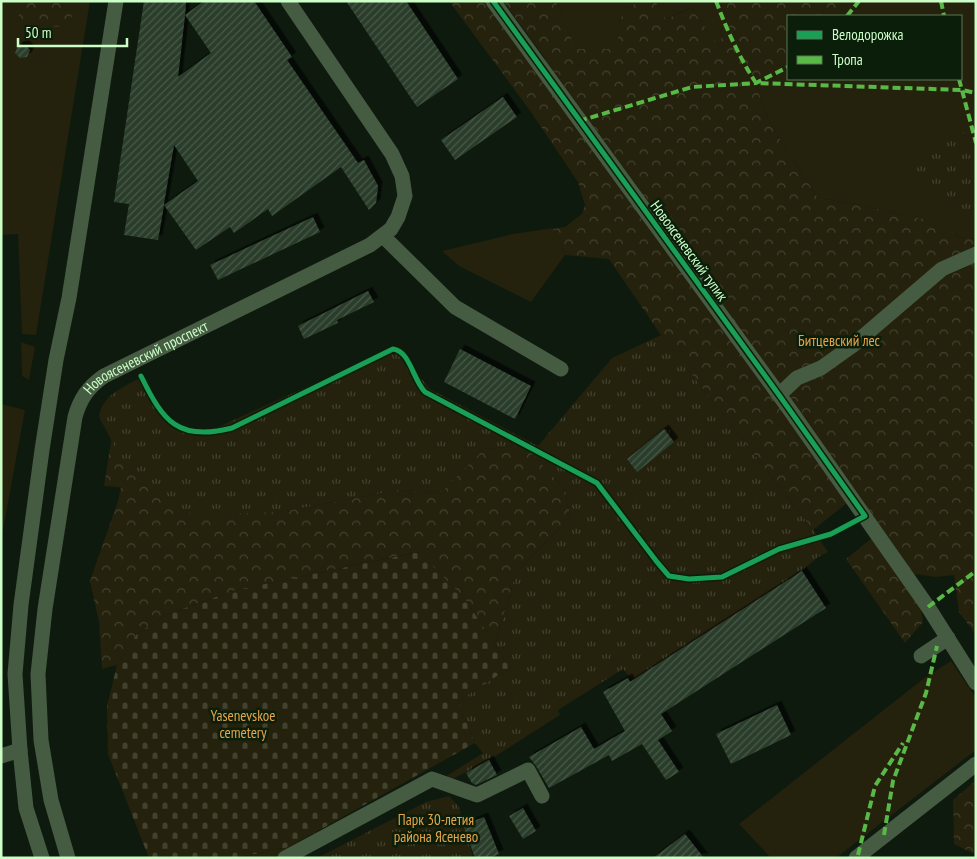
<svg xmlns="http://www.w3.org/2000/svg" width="977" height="859" viewBox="0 0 977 859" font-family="'PT Sans Narrow',sans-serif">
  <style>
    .grass { fill: #24210d }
    .forest { fill: url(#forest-crowns) }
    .cemetery { fill: url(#cemetery-stones) }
    .park { fill: url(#park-tufts) }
    .building { fill: url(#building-hatch); fill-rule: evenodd; filter: url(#shadow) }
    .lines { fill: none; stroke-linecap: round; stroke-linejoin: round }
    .minor { stroke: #455b42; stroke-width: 15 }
    .quiet { stroke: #58b947; stroke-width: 4; stroke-dasharray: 8 4; stroke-linecap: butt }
    .cycleway-casing { stroke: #0a1e0a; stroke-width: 8 }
    .cycleway { stroke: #1a9f57; stroke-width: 5 }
    .labels { text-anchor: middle; stroke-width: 5; stroke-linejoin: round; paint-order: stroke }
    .street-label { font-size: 15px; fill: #cbffc7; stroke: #0a1e0a }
    .park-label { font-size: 15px; fill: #e8a449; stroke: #0a1e0a }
  </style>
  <defs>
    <pattern id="forest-crowns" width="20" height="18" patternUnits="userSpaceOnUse" patternTransform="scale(1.25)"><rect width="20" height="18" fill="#24210d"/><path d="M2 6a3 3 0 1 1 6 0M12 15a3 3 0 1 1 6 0" fill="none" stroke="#42422f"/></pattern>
    <pattern id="cemetery-stones" width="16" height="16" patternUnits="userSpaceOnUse" patternTransform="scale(1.25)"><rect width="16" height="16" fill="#24210d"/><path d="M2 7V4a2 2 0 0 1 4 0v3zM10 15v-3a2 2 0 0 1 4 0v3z" fill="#42422f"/></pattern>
    <pattern id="park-tufts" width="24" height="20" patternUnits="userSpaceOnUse" patternTransform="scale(1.25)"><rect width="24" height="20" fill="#24210d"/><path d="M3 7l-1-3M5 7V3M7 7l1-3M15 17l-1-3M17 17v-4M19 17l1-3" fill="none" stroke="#42422f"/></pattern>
    <pattern id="building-hatch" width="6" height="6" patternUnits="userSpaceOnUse" patternTransform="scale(1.25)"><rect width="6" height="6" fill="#2b3d2b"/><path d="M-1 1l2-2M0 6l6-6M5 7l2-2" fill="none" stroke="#485a48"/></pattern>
    <filter id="shadow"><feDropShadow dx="4.5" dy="-4.5" stdDeviation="0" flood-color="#0009"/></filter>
  </defs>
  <rect width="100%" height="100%" fill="#0e1a0e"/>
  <path class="grass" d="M 1,1 L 90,1 L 36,335 L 22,334 L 18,234 L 1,235 Z
    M 555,1 L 637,1 L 620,18 L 618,49 L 574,49 L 560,9 Z
    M 655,1 L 722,1 L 721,50 L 691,8 L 665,19 Z
    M 849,1 L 976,1 L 976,236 L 971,239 L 963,239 L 935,222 L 856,204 L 818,198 L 772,127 L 764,110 L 756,83 L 783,72 L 788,67 L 788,79 L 961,79 L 961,16 L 837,16 Z
    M 553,228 L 565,255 L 531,302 L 459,266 L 442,251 L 513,234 Z
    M 21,342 L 35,347 L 29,380 L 22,376 Z
    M 1,404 L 25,410 L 1,541 Z
    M 951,661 L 976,698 L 976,750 L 836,858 L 771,858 L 739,824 L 923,679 Z
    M 289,847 L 287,852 L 277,858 L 236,858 Z"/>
  <path class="forest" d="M 14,1 L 71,1 L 75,14 L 60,27 L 22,24 Z
    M 449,1 L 487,1 L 557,86 L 547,61 L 503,1 L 555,1 L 560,9 L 575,49 L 617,49 L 620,18 L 637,1 L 655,1 L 666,19 L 691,8 L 721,49 L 722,1 L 849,1 L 837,16 L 788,16 L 788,67 L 783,72 L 756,83 L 764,110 L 772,127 L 818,198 L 856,204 L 936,222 L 963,239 L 971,239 L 976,236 L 976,635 L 959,612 L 954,575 L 935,577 L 915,574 L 923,622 L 905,643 L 846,559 L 877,534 L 852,499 L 813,530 L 661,335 L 609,259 L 565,255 L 553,229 L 565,227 L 582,214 L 585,205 L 578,182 L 531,112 Z
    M 125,436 L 279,512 L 398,490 L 441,492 L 484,449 L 524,445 L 562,486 L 571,516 L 516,573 L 495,645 L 465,599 L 418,552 L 236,590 L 165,615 L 137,634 L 117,665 L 102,669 L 99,622 L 90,581 L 118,501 L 121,487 L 104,486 L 111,441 Z
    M 976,780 L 976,855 L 954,844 L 953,800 Z"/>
  <path class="cemetery" d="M 419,552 L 465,599 L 510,668 L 458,701 L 475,743 L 289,847 L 236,858 L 149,858 L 108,754 L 107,706 L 117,665 L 137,634 L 165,615 L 236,590 Z"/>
  <path class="park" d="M 963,132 L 976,173 L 976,214 L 966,218 L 911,167 L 930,146 Z
    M 661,335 L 813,530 L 828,552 L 818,557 L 802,571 L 633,680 L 623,669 L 558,710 L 560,715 L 489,760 L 447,782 L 445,777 L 483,753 L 475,743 L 458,701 L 510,668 L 495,645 L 516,573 L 571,516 L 562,486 L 524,445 L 484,449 L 441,492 L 398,490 L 279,512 L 193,515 L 164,497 L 128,471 L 99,417 C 102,394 126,386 144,376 C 162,411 173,431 216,428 L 396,346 L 402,348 L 417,373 L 430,389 L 538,446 L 612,358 Z
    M 449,796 L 459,807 L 473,858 L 317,858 L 426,802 Z"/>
  <path class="building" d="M 144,1 L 186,1 L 185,15 L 204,1 L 254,1 L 292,57 L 287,60 L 358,163 L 364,160 L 378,186 L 376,203 L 369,210 L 341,167 L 272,216 L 268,209 L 234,233 L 230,227 L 196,250 L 164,205 L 158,240 L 124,235 L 129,204 L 114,202 ZM 185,15 L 211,53 L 178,77 ZM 174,145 L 198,181 L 164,205 L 164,203 Z
    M 346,1 L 406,1 L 458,79 L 417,107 Z
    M 25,45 L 30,50 L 27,57 L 20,58 L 15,53 L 18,46 Z
    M 503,97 L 517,117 L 455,160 L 441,140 Z
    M 313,217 L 320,232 L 218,280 L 210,265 Z
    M 368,291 L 374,302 L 337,320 L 338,323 L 304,339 L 298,326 Z
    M 460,349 L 531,386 L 515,419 L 444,382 Z
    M 664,429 L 674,442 L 637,472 L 627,459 Z
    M 802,571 L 826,608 L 661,714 L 672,731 L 658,740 L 679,772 L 666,780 L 642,744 L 612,761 L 609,755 L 549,788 L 536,766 L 529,757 L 581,727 L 594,749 L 625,731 L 603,692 L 628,678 L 630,682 Z
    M 777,705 L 791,735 L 731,764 L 716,734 Z
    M 489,760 L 497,775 L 476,785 L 472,783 L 466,773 Z
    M 523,808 L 536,831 L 523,839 L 509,816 Z
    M 484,817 L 499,854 L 490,858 L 475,858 L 463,825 Z
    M 685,834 L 704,858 L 653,858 Z"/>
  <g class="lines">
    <g class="minor">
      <path d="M 493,1 L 790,410 L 928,607 L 976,683"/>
      <path d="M 383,236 L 455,307 L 561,369"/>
      <path d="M 779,395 L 797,378 L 821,368 L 852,346 L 942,269 L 976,254"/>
      <path d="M 921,656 L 948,638"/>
      <path d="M 1,756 L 20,750"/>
      <path d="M 42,858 L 26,808 L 20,750 L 15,674 L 21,605 L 42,450 L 56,360 L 69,298 L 116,1"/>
      <path id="s1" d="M 68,858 L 51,800 L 41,740 L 38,674 L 45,609 L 75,417 C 80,399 88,387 104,376 L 370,245 L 391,229 L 398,217 L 405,196 L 402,176 L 392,154 L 288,1"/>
      <path d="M 285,858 L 432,779 L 477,795 L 528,770 L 542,796"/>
      <path d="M 856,858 L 976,764"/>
    </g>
    <path class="quiet" d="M 716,1 C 727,30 739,57 756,83 L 962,90 L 976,93
      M 941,1 L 944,16
      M 847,16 L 859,1
      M 959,79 L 976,143
      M 579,121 L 692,87 L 756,83 L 788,67
      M 928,607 L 976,571
      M 884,835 L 893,781 L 926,693 L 937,646
      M 858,855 L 875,786 L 903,743"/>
    <g class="cycleway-casing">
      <path id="cycleway" d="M 141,376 C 163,421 178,442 232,428 L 393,349 C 410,351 413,380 425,392 L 597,483 L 657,562 L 669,576 L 689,579 L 722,577 L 779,549 L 831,534 L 865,516 L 779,395 L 493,1"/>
    </g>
    <use href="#cycleway" class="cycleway"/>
  </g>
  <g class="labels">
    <g class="street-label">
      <text transform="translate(689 251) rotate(54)" y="5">Новоясеневский тупик</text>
      <text dy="5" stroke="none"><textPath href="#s1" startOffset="544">Новоясеневский проспект</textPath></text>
    </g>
    <g class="park-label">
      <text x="839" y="346">Битцевский лес</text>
      <text x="243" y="721">Yasenevskoe<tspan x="243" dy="17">cemetery</tspan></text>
      <text x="436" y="825">Парк 30-летия<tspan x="436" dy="17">района Ясенево</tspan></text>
    </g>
  </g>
  <rect width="977" height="859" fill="none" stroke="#cbffc7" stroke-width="5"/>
  <rect x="787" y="15" width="175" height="65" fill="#0a1e0a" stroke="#577856"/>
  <rect x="797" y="31" width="25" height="8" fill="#1a9f57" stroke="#577856"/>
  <text x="832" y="40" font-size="15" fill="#cbffc7">Велодорожка</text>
  <rect x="797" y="56" width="25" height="8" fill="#58b947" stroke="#577856"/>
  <text x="832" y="65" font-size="15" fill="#cbffc7">Тропа</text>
  <path d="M18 38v8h109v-8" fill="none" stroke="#cbffc7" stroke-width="2.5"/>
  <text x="25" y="38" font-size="15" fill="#cbffc7" stroke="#0a1e0a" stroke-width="4" paint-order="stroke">50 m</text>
</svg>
